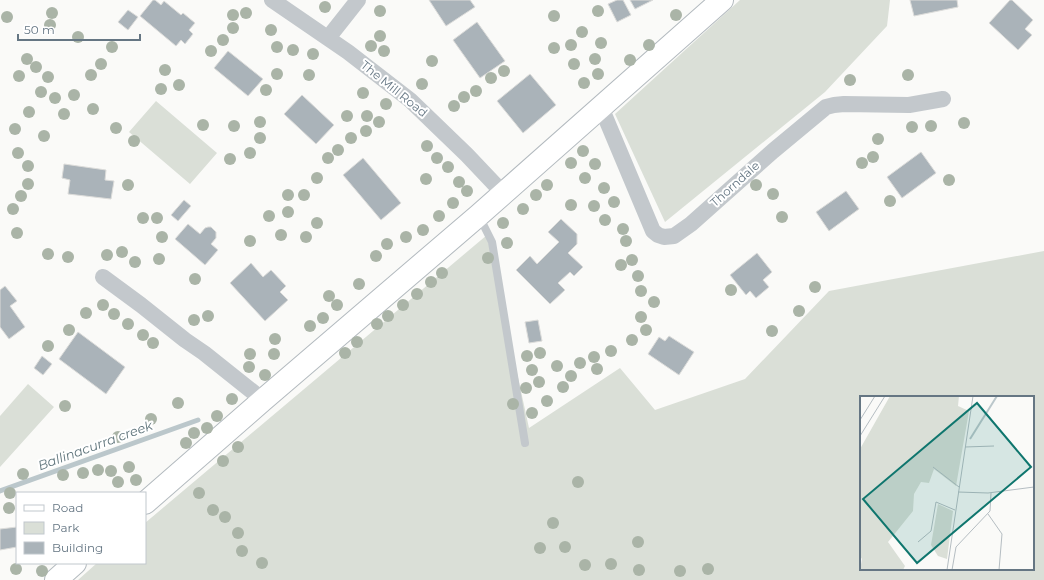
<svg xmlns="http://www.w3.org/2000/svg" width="1044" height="580" viewBox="0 0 1044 580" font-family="Montserrat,sans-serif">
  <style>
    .green { fill: #dadfd7; fill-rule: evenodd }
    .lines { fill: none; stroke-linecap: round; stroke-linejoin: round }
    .stream { stroke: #bbc7cb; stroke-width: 5 }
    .building { fill: #aab3b9; stroke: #dcdcda }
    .secondary-casing { stroke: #b3babf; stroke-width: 24 }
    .lane { stroke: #c3c8cc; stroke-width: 8 }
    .street { stroke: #c3c8cc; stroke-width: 16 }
    .secondary { stroke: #fff; stroke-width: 22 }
    .tree { fill: #aab4a7 }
    .labels { text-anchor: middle; stroke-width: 4; stroke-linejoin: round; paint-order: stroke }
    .street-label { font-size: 12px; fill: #657683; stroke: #fff }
    .water-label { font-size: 13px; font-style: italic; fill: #60757c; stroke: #fff }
    .inset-river { fill: none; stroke: #bbc7cb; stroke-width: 2 }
    .inset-road { fill: none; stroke: #b5bdc2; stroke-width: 1 }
    .view { fill: #0f766e; fill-opacity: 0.15; stroke: #0f766e; stroke-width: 2 }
    .inset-edge { fill: none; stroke: #657683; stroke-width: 2 }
  </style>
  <rect width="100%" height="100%" fill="#fafaf8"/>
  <path class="green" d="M 740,0 L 890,0 L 887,26 L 825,92 L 665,222 L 615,114 Z
    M 156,101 L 217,153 L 190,184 L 129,132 Z
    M 487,235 L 529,428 L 620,368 L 655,410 L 745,379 L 829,291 L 1044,251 L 1044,580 L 78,580 L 97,563 L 145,563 L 145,523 ZM 861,397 L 1033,397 L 1033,569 L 861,569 Z
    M 28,384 L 54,407 L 0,467 L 0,416 Z"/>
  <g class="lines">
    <path class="stream" d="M 0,491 L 198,420"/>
  </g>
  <path class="building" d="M 153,0 L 155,0 L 161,5 L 164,1 L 181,15 L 183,13 L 195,23 L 189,30 L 193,34 L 185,44 L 181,40 L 176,46 L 140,16 Z
    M 429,0 L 470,0 L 475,7 L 446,26 Z
    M 617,0 L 623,0 L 631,15 L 617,22 L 608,4 Z
    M 630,0 L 653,0 L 635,9 Z
    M 910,0 L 957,0 L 958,7 L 914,16 Z
    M 1010,0 L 1012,0 L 1033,20 L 1025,29 L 1032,35 L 1018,50 L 989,23 Z
    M 128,10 L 138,17 L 128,30 L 118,22 Z
    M 477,22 L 505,61 L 480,78 L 453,40 Z
    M 228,51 L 263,79 L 248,96 L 214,68 Z
    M 530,74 L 556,105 L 523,133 L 497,101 Z
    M 302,95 L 334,125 L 316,144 L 284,114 Z
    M 921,152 L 936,173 L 902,198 L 887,177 Z
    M 363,158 L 401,203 L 381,220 L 343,175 Z
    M 64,164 L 106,170 L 105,180 L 114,181 L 111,199 L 68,194 L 70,180 L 62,178 Z
    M 846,191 L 859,209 L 829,231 L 816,212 Z
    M 184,200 L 191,206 L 178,221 L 171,215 Z
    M 561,219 L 577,234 L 577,244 L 568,253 L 583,267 L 574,276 L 570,272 L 558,283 L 565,290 L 550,304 L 516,270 L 530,256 L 537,264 L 559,242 L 548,232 Z
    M 188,224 L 200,234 L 205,228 L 208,227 L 211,227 L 216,232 L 216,238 L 211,244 L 218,250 L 205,265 L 175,239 Z
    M 757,253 L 772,272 L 763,280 L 769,287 L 756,298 L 750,291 L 746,295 L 730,275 Z
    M 251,263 L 263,277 L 271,270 L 286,286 L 280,292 L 288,300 L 265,321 L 230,283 Z
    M 5,286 L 17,301 L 10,306 L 25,327 L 9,339 L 0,327 L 0,290 Z
    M 538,320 L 542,341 L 529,343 L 525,322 Z
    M 78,332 L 125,367 L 106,394 L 59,359 Z
    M 669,336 L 694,352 L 679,375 L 648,354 L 659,337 L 665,341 Z
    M 42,356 L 52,364 L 43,375 L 34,368 Z
    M 17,527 L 17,547 L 0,550 L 0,529 Z"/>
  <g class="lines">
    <g class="secondary-casing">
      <path id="secondary" d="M 145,503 L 263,400 L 479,215 L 722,0
        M 56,580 L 75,563"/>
    </g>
    <path class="lane" d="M 479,216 L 492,242 L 525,443"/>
    <path class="street" d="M 272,0 L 348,52 L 410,100 L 467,155 L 503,193
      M 328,38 L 358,0
      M 601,107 L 653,231 L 658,235 L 664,237 L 674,236 L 691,224 L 773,151 L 826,107 L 834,105 L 844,104 L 909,105 L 943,99
      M 103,277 L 141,305 L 185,340 L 204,353 L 263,400"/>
    <use href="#secondary" class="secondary"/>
  </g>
  <g class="tree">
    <circle cx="325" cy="7" r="6"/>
    <circle cx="380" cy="11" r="6"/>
    <circle cx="598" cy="11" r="6"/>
    <circle cx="52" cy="13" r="6"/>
    <circle cx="246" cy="13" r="6"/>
    <circle cx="233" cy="15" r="6"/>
    <circle cx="676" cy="15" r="6"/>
    <circle cx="554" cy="16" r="6"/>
    <circle cx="7" cy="17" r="6"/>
    <circle cx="50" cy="25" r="6"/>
    <circle cx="233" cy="28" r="6"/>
    <circle cx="271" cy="30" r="6"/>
    <circle cx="582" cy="32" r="6"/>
    <circle cx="380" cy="36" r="6"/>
    <circle cx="78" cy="37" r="6"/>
    <circle cx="223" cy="40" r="6"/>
    <circle cx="601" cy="43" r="6"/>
    <circle cx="571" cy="45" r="6"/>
    <circle cx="649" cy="45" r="6"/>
    <circle cx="371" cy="46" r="6"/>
    <circle cx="112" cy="47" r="6"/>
    <circle cx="277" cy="47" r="6"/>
    <circle cx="554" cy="48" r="6"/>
    <circle cx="293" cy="50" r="6"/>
    <circle cx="211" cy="51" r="6"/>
    <circle cx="384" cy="51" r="6"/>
    <circle cx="313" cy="54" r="6"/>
    <circle cx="27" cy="59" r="6"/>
    <circle cx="595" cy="59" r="6"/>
    <circle cx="630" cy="60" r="6"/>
    <circle cx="432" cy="61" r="6"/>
    <circle cx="101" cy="64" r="6"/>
    <circle cx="574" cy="64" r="6"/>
    <circle cx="36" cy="67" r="6"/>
    <circle cx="165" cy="70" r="6"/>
    <circle cx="504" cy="71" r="6"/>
    <circle cx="277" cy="74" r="6"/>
    <circle cx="598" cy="74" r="6"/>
    <circle cx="91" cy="75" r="6"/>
    <circle cx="309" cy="75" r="6"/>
    <circle cx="908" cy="75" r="6"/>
    <circle cx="19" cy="76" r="6"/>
    <circle cx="48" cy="77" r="6"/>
    <circle cx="491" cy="78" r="6"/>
    <circle cx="850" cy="80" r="6"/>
    <circle cx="584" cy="83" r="6"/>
    <circle cx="422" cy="84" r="6"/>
    <circle cx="179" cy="85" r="6"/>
    <circle cx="161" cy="89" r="6"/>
    <circle cx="266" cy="90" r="6"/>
    <circle cx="476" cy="91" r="6"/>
    <circle cx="41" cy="92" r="6"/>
    <circle cx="363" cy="93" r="6"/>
    <circle cx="74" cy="95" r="6"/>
    <circle cx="464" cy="97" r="6"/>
    <circle cx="55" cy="98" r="6"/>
    <circle cx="386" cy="104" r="6"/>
    <circle cx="454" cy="106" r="6"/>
    <circle cx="93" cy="109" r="6"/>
    <circle cx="29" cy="112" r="6"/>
    <circle cx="64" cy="114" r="6"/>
    <circle cx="347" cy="116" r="6"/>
    <circle cx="367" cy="116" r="6"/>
    <circle cx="260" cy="122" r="6"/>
    <circle cx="379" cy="122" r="6"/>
    <circle cx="964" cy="123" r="6"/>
    <circle cx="203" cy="125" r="6"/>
    <circle cx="234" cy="126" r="6"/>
    <circle cx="931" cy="126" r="6"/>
    <circle cx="912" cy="127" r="6"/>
    <circle cx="116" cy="128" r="6"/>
    <circle cx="15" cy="129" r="6"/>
    <circle cx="366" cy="131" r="6"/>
    <circle cx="44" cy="136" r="6"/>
    <circle cx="260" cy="138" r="6"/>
    <circle cx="351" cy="138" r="6"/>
    <circle cx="878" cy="139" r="6"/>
    <circle cx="134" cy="141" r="6"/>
    <circle cx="427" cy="146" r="6"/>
    <circle cx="338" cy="150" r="6"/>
    <circle cx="583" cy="151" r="6"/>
    <circle cx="18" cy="153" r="6"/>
    <circle cx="250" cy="153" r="6"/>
    <circle cx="873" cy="157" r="6"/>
    <circle cx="328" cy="158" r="6"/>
    <circle cx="437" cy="158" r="6"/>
    <circle cx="230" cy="159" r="6"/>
    <circle cx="571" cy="163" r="6"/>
    <circle cx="862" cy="163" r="6"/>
    <circle cx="595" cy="164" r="6"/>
    <circle cx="28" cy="166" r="6"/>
    <circle cx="448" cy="167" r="6"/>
    <circle cx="317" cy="178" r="6"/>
    <circle cx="585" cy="178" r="6"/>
    <circle cx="426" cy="179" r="6"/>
    <circle cx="949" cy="180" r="6"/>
    <circle cx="459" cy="182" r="6"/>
    <circle cx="28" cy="184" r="6"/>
    <circle cx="128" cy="185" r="6"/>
    <circle cx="547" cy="185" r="6"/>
    <circle cx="756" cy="185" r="6"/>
    <circle cx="604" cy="188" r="6"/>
    <circle cx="467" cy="191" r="6"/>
    <circle cx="773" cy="194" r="6"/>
    <circle cx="288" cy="195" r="6"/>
    <circle cx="304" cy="195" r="6"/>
    <circle cx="536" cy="195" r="6"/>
    <circle cx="21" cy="196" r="6"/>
    <circle cx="890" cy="201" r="6"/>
    <circle cx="614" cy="202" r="6"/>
    <circle cx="453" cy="203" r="6"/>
    <circle cx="571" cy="205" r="6"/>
    <circle cx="594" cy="206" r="6"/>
    <circle cx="13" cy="209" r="6"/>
    <circle cx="523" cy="209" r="6"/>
    <circle cx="288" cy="212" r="6"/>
    <circle cx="269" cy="216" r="6"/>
    <circle cx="439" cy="216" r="6"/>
    <circle cx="782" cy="217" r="6"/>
    <circle cx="143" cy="218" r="6"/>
    <circle cx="157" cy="218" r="6"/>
    <circle cx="605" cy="220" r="6"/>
    <circle cx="317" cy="223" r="6"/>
    <circle cx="503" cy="223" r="6"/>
    <circle cx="623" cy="229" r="6"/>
    <circle cx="423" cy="230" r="6"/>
    <circle cx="17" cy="233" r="6"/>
    <circle cx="281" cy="235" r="6"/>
    <circle cx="162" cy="237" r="6"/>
    <circle cx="306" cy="237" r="6"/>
    <circle cx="406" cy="237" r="6"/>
    <circle cx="250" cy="241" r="6"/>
    <circle cx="626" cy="241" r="6"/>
    <circle cx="507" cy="243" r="6"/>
    <circle cx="387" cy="244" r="6"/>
    <circle cx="122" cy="252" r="6"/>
    <circle cx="48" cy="254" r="6"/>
    <circle cx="107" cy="255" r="6"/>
    <circle cx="376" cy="256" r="6"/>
    <circle cx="68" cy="257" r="6"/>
    <circle cx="488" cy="258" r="6"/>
    <circle cx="159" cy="259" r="6"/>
    <circle cx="632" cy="260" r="6"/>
    <circle cx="135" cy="262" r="6"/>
    <circle cx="621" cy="265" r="6"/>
    <circle cx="442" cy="273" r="6"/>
    <circle cx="638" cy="276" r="6"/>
    <circle cx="195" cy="279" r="6"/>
    <circle cx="431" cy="282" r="6"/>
    <circle cx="359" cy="284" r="6"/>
    <circle cx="815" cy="287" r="6"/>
    <circle cx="731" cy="290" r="6"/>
    <circle cx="641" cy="291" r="6"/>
    <circle cx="417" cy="294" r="6"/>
    <circle cx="329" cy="296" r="6"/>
    <circle cx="654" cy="302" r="6"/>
    <circle cx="103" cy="305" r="6"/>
    <circle cx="337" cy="305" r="6"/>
    <circle cx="403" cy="305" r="6"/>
    <circle cx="799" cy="311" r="6"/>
    <circle cx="86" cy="313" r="6"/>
    <circle cx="114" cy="314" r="6"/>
    <circle cx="208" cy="316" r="6"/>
    <circle cx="388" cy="316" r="6"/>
    <circle cx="641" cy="317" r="6"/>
    <circle cx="323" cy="318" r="6"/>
    <circle cx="194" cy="320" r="6"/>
    <circle cx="128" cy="324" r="6"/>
    <circle cx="377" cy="324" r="6"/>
    <circle cx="310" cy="326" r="6"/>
    <circle cx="69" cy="330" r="6"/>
    <circle cx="646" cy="330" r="6"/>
    <circle cx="772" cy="331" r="6"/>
    <circle cx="143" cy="335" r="6"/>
    <circle cx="275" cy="339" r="6"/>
    <circle cx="632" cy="340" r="6"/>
    <circle cx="357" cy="342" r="6"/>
    <circle cx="153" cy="343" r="6"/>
    <circle cx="48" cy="346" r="6"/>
    <circle cx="611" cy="351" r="6"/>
    <circle cx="345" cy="353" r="6"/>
    <circle cx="540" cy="353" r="6"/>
    <circle cx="250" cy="354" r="6"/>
    <circle cx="274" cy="354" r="6"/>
    <circle cx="527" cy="356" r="6"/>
    <circle cx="594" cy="357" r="6"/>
    <circle cx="580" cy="363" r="6"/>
    <circle cx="557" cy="366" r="6"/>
    <circle cx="249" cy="367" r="6"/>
    <circle cx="597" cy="369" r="6"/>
    <circle cx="532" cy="370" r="6"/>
    <circle cx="265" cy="375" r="6"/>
    <circle cx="571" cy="376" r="6"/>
    <circle cx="539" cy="382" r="6"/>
    <circle cx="563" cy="387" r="6"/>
    <circle cx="526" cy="388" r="6"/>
    <circle cx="232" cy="399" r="6"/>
    <circle cx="547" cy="401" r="6"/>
    <circle cx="178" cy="403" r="6"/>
    <circle cx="513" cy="404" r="6"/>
    <circle cx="65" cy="406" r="6"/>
    <circle cx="532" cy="413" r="6"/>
    <circle cx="217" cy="416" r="6"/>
    <circle cx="151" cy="419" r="6"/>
    <circle cx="207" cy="428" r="6"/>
    <circle cx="194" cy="433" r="6"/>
    <circle cx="118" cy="437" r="6"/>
    <circle cx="186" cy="443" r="6"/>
    <circle cx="238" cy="447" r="6"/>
    <circle cx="223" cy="461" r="6"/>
    <circle cx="129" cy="467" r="6"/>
    <circle cx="98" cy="470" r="6"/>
    <circle cx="111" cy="471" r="6"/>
    <circle cx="83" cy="473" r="6"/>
    <circle cx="23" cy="474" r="6"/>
    <circle cx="63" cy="475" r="6"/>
    <circle cx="136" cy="480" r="6"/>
    <circle cx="118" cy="482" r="6"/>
    <circle cx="578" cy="482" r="6"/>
    <circle cx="10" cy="493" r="6"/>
    <circle cx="199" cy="493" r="6"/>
    <circle cx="9" cy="508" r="6"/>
    <circle cx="213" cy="510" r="6"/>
    <circle cx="225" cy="517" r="6"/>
    <circle cx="553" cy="523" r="6"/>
    <circle cx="238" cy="533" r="6"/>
    <circle cx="638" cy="542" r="6"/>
    <circle cx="565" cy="547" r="6"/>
    <circle cx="540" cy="548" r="6"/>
    <circle cx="242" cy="551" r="6"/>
    <circle cx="262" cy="563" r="6"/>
    <circle cx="611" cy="564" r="6"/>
    <circle cx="585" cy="565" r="6"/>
    <circle cx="16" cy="569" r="6"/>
    <circle cx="708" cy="569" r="6"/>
    <circle cx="639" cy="570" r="6"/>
    <circle cx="42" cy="571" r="6"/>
    <circle cx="680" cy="571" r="6"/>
  </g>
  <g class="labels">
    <g class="street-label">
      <text transform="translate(394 89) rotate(39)" y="4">The Mill Road</text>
      <text transform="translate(735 184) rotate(-42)" y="4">Thorndale</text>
    </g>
    <g class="water-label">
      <text transform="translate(95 445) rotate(-20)" y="5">Ballinacurra creek</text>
    </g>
  </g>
  <g transform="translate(860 396)">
    <rect width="174" height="174" fill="#fafaf8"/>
    <path d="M 30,0 L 99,0 L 98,10 L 109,15 L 96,90 L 74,73 L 69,87 L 61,86 L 54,98 L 53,115 L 28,146 L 45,170 L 43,174 L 0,174 L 2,163 L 0,160 L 0,53 ZM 78,108 L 93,115 L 87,163 L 78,160 L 71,149 Z" fill="#dadfd7"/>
    <path class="inset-river" d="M 110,43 L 137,0"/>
    <path class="inset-road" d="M 0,24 L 15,0M 0,40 L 25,0M 105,51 L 134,50M 73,71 L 99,91M 98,96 L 128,97 L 174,91M 128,118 L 142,138 L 139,174M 58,146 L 71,135 L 76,106 L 95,114M 87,174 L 113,0M 92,174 L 96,151 L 130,115 L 131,97"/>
    <path class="view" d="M 117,7 L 171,71 L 57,167 L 3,103 Z"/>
    <rect width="174" height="174" class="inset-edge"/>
  </g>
  <rect x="16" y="492" width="130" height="72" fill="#ffffff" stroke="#c1c8cd"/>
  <rect x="24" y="505" width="20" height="6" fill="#ffffff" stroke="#c1c8cd"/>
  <text x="52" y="512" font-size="12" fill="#657683">Road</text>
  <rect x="24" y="522" width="20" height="12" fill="#dadfd7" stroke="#c1c8cd"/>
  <text x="52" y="532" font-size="12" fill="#657683">Park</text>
  <rect x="24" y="542" width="20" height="12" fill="#aab3b9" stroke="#c1c8cd"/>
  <text x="52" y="552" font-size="12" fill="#657683">Building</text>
  <path d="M18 34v6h122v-6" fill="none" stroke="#657683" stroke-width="2"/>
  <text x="24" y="34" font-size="12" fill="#657683" stroke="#ffffff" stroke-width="3" paint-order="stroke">50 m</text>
</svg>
